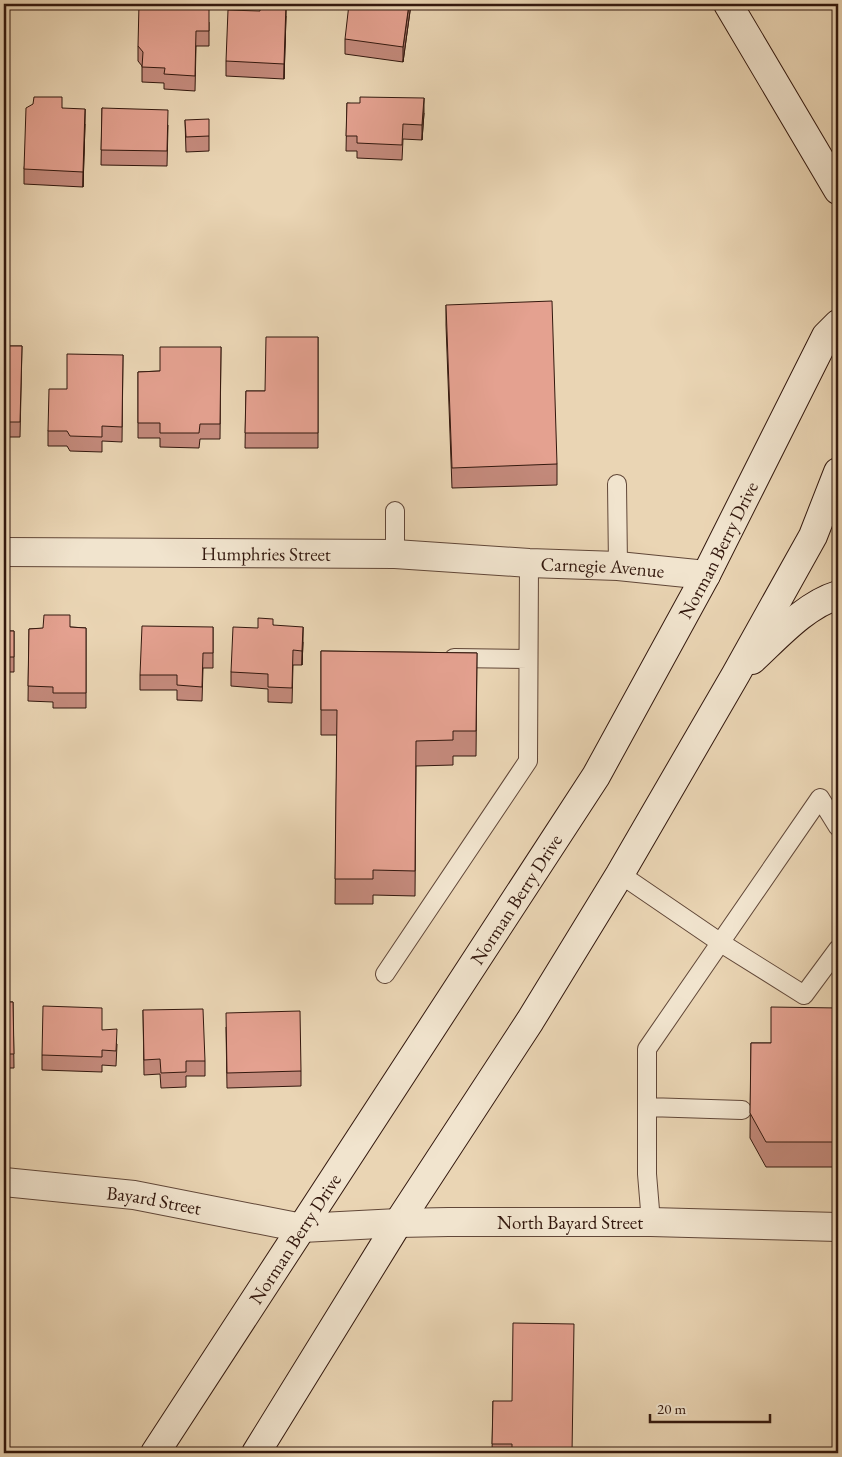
<svg xmlns="http://www.w3.org/2000/svg" width="842" height="1457" viewBox="0 0 842 1457" font-family="'EB Garamond',serif">
  <style>
    .lines { fill: none; stroke-linecap: round; stroke-linejoin: round }
    .lane-casing { stroke: #614738; stroke-width: 20 }
    .street-casing { stroke: #614738; stroke-width: 30 }
    .secondary-casing { stroke: #33180e; stroke-width: 30 }
    .lane { stroke: #f1e4ce; stroke-width: 18 }
    .street { stroke: #f1e4ce; stroke-width: 28 }
    .secondary { stroke: #f1e4ce; stroke-width: 28 }
    .wall { fill: #c48a7c; stroke: #33180e }
    .shaded-wall { fill: #a07165; stroke: #33180e }
    .building { fill: #e4a190; stroke: #33180e }
    .labels { text-anchor: middle; stroke-width: 4.5; stroke-linejoin: round; paint-order: stroke }
    .street-label { font-size: 19px; fill: #33180e; stroke: #f1e4ce }
  </style>
  <rect width="100%" height="100%" fill="#ead5b4"/>
  <filter id="stains"><feTurbulence type="fractalNoise" baseFrequency=".004" numOctaves="4"/><feColorMatrix values="0 0 0 0 .2 0 0 0 0 .09 0 0 0 0 .02 0 0 0 .5 -.17"/></filter>
  <radialGradient id="worn" r=".72"><stop offset=".6" stop-color="#630" stop-opacity="0"/><stop offset="1" stop-color="#630" stop-opacity=".3"/></radialGradient>
  <g class="lines">
    <g class="lane-casing">
      <path id="lane" d="M 617,484 L 618,566
        M 395,511 L 395,554
        M 454,658 L 528,659
        M 620,874 L 721,943 L 804,995 L 838,949
        M 385,974 L 528,761 L 529,563
        M 647,1107 L 742,1110
        M 651,1222 L 647,1174 L 647,1049 L 820,798 L 838,827"/>
    </g>
    <g class="street-casing">
      <g id="street">
        <path id="s1" d="M 4,552 L 395,554 L 529,563 L 618,566 L 706,575"/>
        <path id="s2" d="M 4,1182 L 134,1195 L 302,1228 L 398,1223 L 448,1222 L 651,1222 L 838,1227"/>
      </g>
    </g>
    <g class="secondary-casing">
      <g id="secondary">
        <path d="M 728,4 L 838,190"/>
        <path d="M 752,660 C 777,637 805,605 838,595"/>
        <path id="s3" d="M 155,1453 L 596,776 L 706,575 L 826,336 L 838,324"/>
        <path d="M 256,1453 L 398,1223 L 530,1021 L 620,874 L 736,674 L 813,536 L 838,472"/>
      </g>
    </g>
    <use href="#lane" class="lane"/>
    <use href="#street" class="street"/>
    <use href="#secondary" class="secondary"/>
  </g>
  <path class="wall" d="M 411,4 L 403,62 L 345,54 L 345,39 Z
    M 286,16 L 284,79 L 226,76 L 226,61 Z
    M 209,22 L 209,46 L 196,46 L 195,91 L 164,89 L 164,83 L 142,82 L 142,66 L 138,61 L 138,46 Z
    M 347,103 L 424,113 L 422,140 L 403,139 L 402,160 L 357,158 L 357,151 L 346,151 Z
    M 33,104 L 62,108 L 85,124 L 83,187 L 24,184 L 24,169 Z
    M 102,108 L 168,125 L 167,166 L 101,165 Z
    M 185,120 L 209,136 L 209,151 L 186,152 Z
    M 446,305 L 557,464 L 557,485 L 452,488 L 446,325 Z
    M 318,337 L 318,448 L 245,448 L 246,391 L 265,391 Z
    M 4,346 L 22,346 L 20,437 L 4,437 Z
    M 221,347 L 220,439 L 200,439 L 199,448 L 160,447 L 160,438 L 138,438 L 138,372 L 160,371 Z
    M 123,355 L 122,442 L 102,441 L 102,452 L 70,451 L 67,446 L 48,446 L 48,431 L 67,389 Z
    M 273,625 L 303,642 L 302,665 L 293,665 L 292,703 L 268,702 L 268,689 L 231,686 L 231,672 L 258,628 Z
    M 70,627 L 86,628 L 86,708 L 53,708 L 53,702 L 28,701 L 29,629 Z
    M 213,627 L 213,668 L 203,668 L 202,701 L 177,700 L 177,690 L 140,690 L 140,675 Z
    M 4,631 L 14,631 L 14,672 L 4,672 Z
    M 321,651 L 477,653 L 476,756 L 453,756 L 453,765 L 416,766 L 415,896 L 373,895 L 373,904 L 335,904 L 337,735 L 321,735 Z
    M 4,1002 L 13,1002 L 14,1068 L 4,1068 Z
    M 838,1008 L 838,1167 L 766,1167 L 750,1138 L 751,1043 L 771,1043 Z
    M 143,1010 L 205,1061 L 205,1076 L 186,1076 L 186,1087 L 161,1088 L 160,1074 L 144,1075 Z
    M 226,1027 L 301,1071 L 301,1086 L 227,1088 Z
    M 102,1030 L 117,1044 L 116,1066 L 102,1065 L 102,1072 L 42,1070 L 42,1055 Z
    M 493,1401 L 573,1453 L 492,1453 Z"/>
  <path class="shaded-wall" d="M 286,4 L 286,16 L 284,79 L 284,64 Z
    M 409,4 L 411,4 L 403,62 L 403,47 Z
    M 424,98 L 424,113 L 422,140 L 422,125 Z
    M 85,109 L 85,124 L 83,187 L 83,172 Z
    M 303,627 L 303,642 L 302,665 L 302,651 Z"/>
  <path class="building" d="M 139,4 L 209,7 L 209,31 L 196,31 L 195,76 L 164,74 L 165,68 L 142,67 L 143,52 L 138,46 Z
    M 260,4 L 286,4 L 284,64 L 226,61 L 228,10 L 260,11 Z
    M 349,4 L 409,4 L 403,47 L 345,39 Z
    M 34,97 L 62,97 L 62,108 L 85,109 L 83,172 L 24,169 L 26,108 L 33,104 Z
    M 360,97 L 424,98 L 422,125 L 403,124 L 402,145 L 357,143 L 357,136 L 346,136 L 347,103 L 360,103 Z
    M 102,108 L 168,110 L 167,151 L 101,150 Z
    M 209,119 L 209,136 L 186,137 L 185,120 Z
    M 552,301 L 557,464 L 452,468 L 446,305 Z
    M 266,337 L 318,337 L 318,433 L 245,433 L 246,391 L 265,391 Z
    M 4,346 L 22,346 L 20,422 L 4,422 Z
    M 160,347 L 221,347 L 220,424 L 200,424 L 199,433 L 160,433 L 160,423 L 138,423 L 138,372 L 160,371 Z
    M 67,354 L 123,355 L 122,427 L 102,426 L 102,437 L 70,436 L 67,431 L 48,431 L 49,389 L 67,389 Z
    M 44,615 L 70,615 L 70,627 L 86,628 L 86,693 L 53,693 L 53,687 L 28,686 L 29,629 L 43,628 Z
    M 258,618 L 273,619 L 273,625 L 303,627 L 302,651 L 293,650 L 292,688 L 268,687 L 268,674 L 231,672 L 233,627 L 258,628 Z
    M 142,626 L 213,627 L 213,653 L 203,653 L 202,687 L 177,685 L 177,675 L 140,675 Z
    M 4,631 L 14,631 L 14,657 L 4,657 Z
    M 321,651 L 477,653 L 476,731 L 453,731 L 453,740 L 416,741 L 415,871 L 373,870 L 373,879 L 335,879 L 337,710 L 321,710 Z
    M 4,1002 L 13,1002 L 14,1054 L 4,1054 Z
    M 43,1006 L 102,1008 L 102,1030 L 117,1029 L 116,1051 L 102,1050 L 102,1057 L 42,1055 Z
    M 771,1007 L 838,1008 L 838,1142 L 766,1142 L 750,1113 L 751,1043 L 771,1043 Z
    M 203,1009 L 205,1061 L 186,1061 L 186,1072 L 161,1073 L 160,1059 L 144,1060 L 143,1010 Z
    M 300,1011 L 301,1071 L 227,1073 L 226,1013 Z
    M 513,1323 L 574,1324 L 572,1453 L 512,1453 L 512,1444 L 492,1444 L 493,1401 L 512,1401 Z"/>
  <g class="labels">
    <g class="street-label">
      <text dy="7" stroke="none"><textPath href="#s3" startOffset="1065">Norman Berry Drive</textPath></text>
      <text dy="7" stroke="none"><textPath href="#s1" startOffset="262">Humphries Street</textPath></text>
      <text dy="7" stroke="none"><textPath href="#s1" startOffset="599">Carnegie Avenue</textPath></text>
      <text dy="7" stroke="none"><textPath href="#s3" startOffset="661">Norman Berry Drive</textPath></text>
      <text dy="7" stroke="none"><textPath href="#s2" startOffset="151">Bayard Street</textPath></text>
      <text dy="7" stroke="none"><textPath href="#s2" startOffset="570">North Bayard Street</textPath></text>
      <text dy="7" stroke="none"><textPath href="#s3" startOffset="256">Norman Berry Drive</textPath></text>
    </g>
  </g>
  <rect width="842" height="1457" fill="none" stroke="#ead5b4" stroke-width="20"/>
  <rect x="5" y="5" width="832" height="1447" fill="none" stroke="#33180e" stroke-width="2.5"/>
  <rect x="10" y="10" width="822" height="1437" fill="none" stroke="#33180e"/>
  <path d="M650 1414v8h120v-8" fill="none" stroke="#33180e" stroke-width="2.5"/>
  <text x="657" y="1414" font-size="15" fill="#33180e" stroke="#f1e4ce" stroke-width="4" paint-order="stroke">20 m</text>
  <rect width="100%" height="100%" filter="url(#stains)"/>
  <rect width="100%" height="100%" fill="url(#worn)"/>
</svg>
